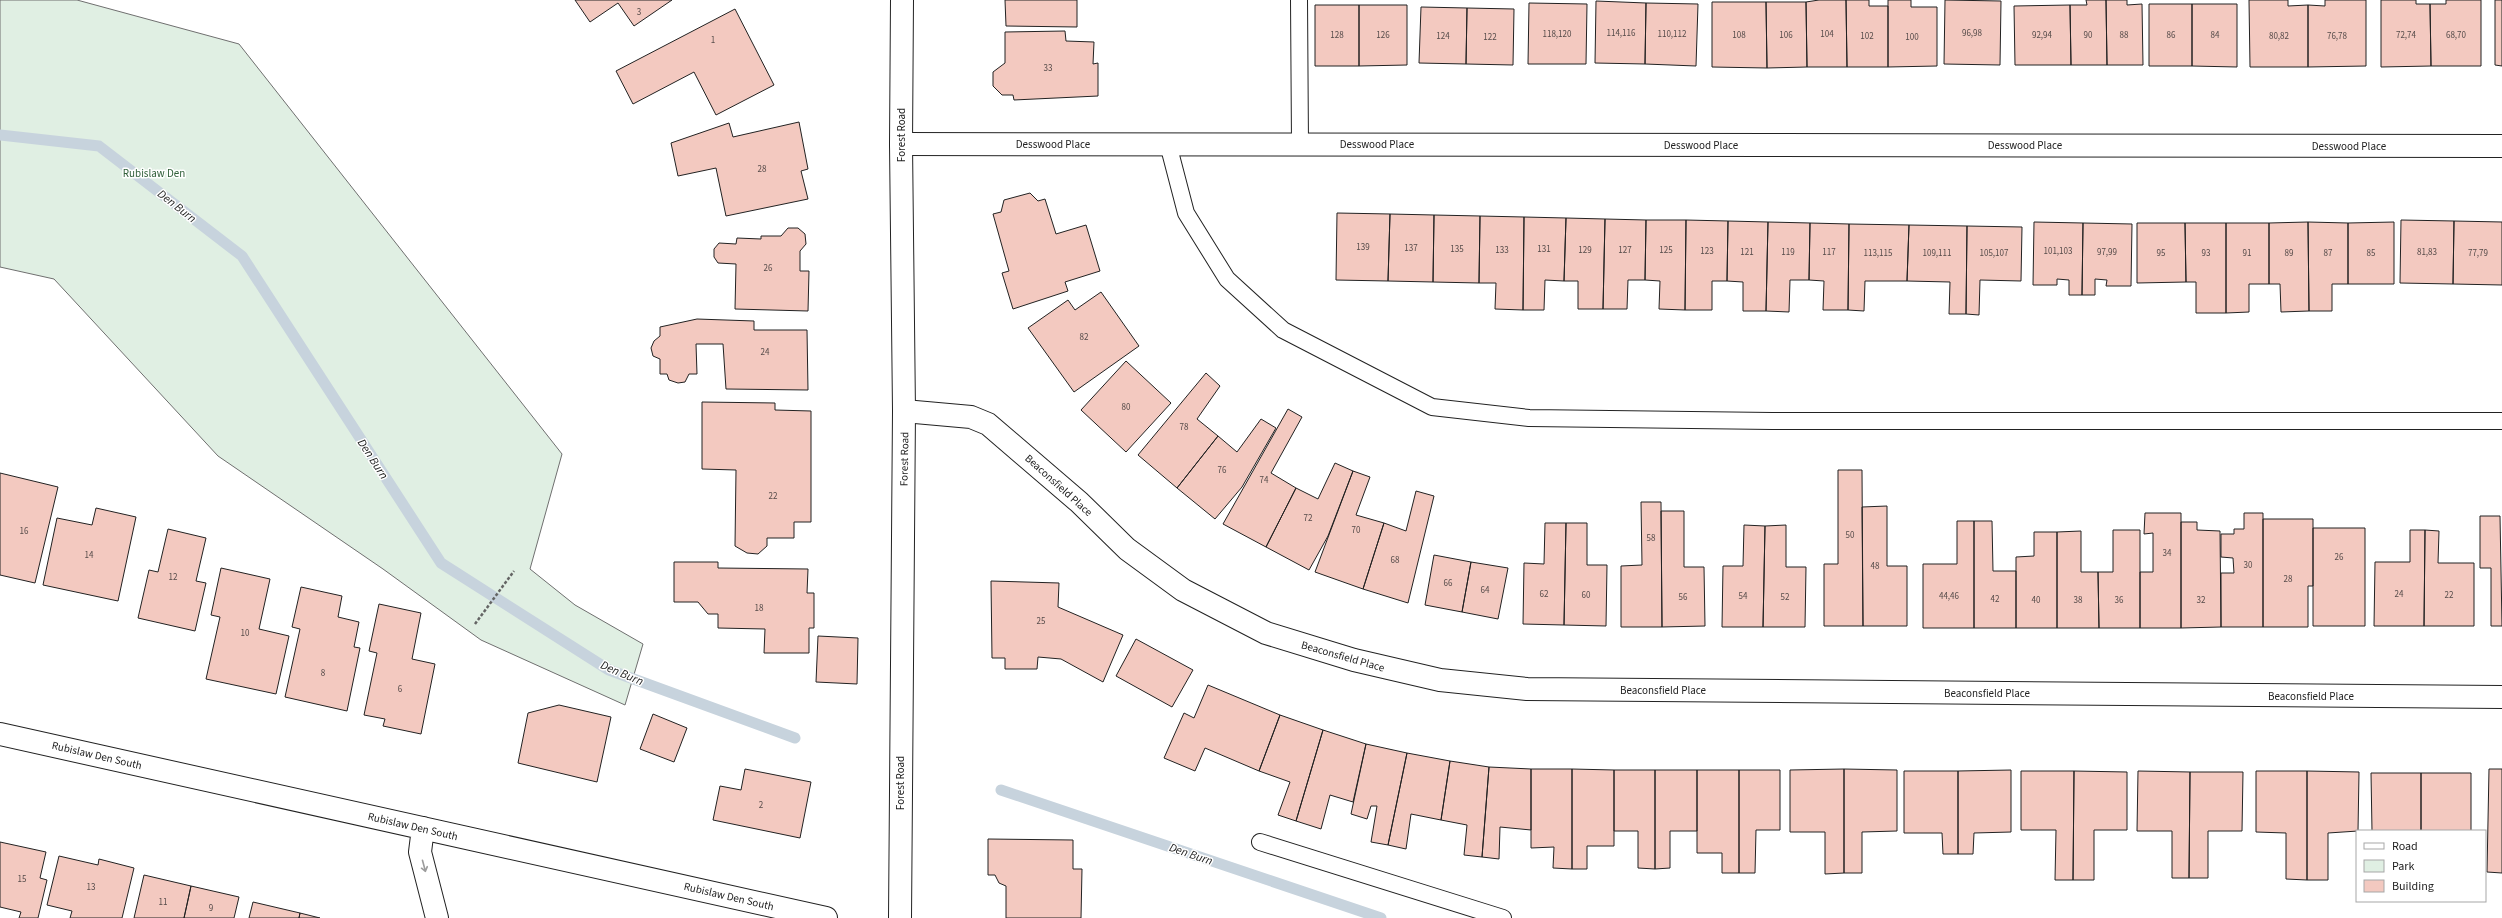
<svg xmlns="http://www.w3.org/2000/svg" width="2502" height="918" viewBox="0 0 2502 918" font-family="'Source Sans 3',sans-serif">
  <style>
    .green { fill: #e0efe3; stroke: #6f6f6f }
    .lines { fill: none; stroke-linecap: round; stroke-linejoin: round }
    .stream { stroke: #c7d3dd; stroke-width: 11 }
    .building { fill: #f3c9c0; stroke: #222 }
    .service-casing { stroke: #222; stroke-width: 18 }
    .minor-casing { stroke: #222; stroke-width: 24 }
    .tertiary-casing { stroke: #222; stroke-width: 24 }
    .path { stroke: #646464; stroke-width: 2.5; stroke-dasharray: 3 2; stroke-linecap: butt }
    .service { stroke: #fff; stroke-width: 16 }
    .minor { stroke: #fff; stroke-width: 22 }
    .tertiary { stroke: #fff; stroke-width: 22 }
    .oneway { stroke: #9c9c9c }
    .labels { text-anchor: middle; stroke-width: 3; stroke-linejoin: round; paint-order: stroke }
    .number-label { font-size: 9px; fill: #564c4a }
    .street-label { font-size: 11px; fill: #222; stroke: #fff }
    .park-label { font-size: 11px; fill: #2f5e38; stroke: #fff }
    .water-label { font-size: 12px; font-style: italic; fill: #222; stroke: #fff }
  </style>
  <rect width="100%" height="100%" fill="#fff"/>
  <path class="green" d="M 0,0 L 77,0 L 239,44 L 562,454 L 530,569 L 575,605 L 643,644 L 625,705 L 481,640 L 383,569 L 218,456 L 54,279 L 0,267 Z"/>
  <g class="lines">
    <path class="stream" d="M 0,135 L 99,146 L 242,256 L 441,563 L 609,670 L 795,738
      M 1001,790 L 1381,918"/>
  </g>
  <path class="building" d="M 575,0 L 672,0 L 634,26 L 618,3 L 590,22 Z
    M 1005,0 L 1077,0 L 1077,27 L 1006,26 Z
    M 1819,0 L 1846,0 L 1847,67 L 1807,67 L 1806,2 Z
    M 1846,0 L 1869,0 L 1869,6 L 1888,6 L 1888,67 L 1847,67 Z
    M 1888,0 L 1911,0 L 1911,7 L 1937,7 L 1937,66 L 1888,67 Z
    M 1945,0 L 2001,1 L 2000,65 L 1944,64 Z
    M 2086,0 L 2106,0 L 2107,65 L 2071,65 L 2070,5 L 2087,5 Z
    M 2106,0 L 2127,0 L 2127,5 L 2142,4 L 2143,65 L 2107,65 Z
    M 2249,0 L 2288,0 L 2288,6 L 2308,5 L 2308,67 L 2250,67 Z
    M 2325,0 L 2366,0 L 2366,66 L 2308,67 L 2308,5 L 2325,6 Z
    M 2381,0 L 2416,0 L 2416,4 L 2430,4 L 2431,66 L 2381,67 Z
    M 2446,0 L 2481,0 L 2481,66 L 2431,66 L 2430,4 L 2446,4 Z
    M 2495,0 L 2502,0 L 2502,66 L 2495,65 Z
    M 1596,1 L 1646,3 L 1645,64 L 1595,63 Z
    M 1712,2 L 1766,2 L 1767,68 L 1712,67 Z
    M 1766,2 L 1806,2 L 1807,67 L 1767,68 Z
    M 1529,3 L 1587,4 L 1586,64 L 1528,64 Z
    M 1646,3 L 1698,4 L 1696,66 L 1645,64 Z
    M 2149,4 L 2192,4 L 2192,66 L 2149,66 Z
    M 2192,4 L 2237,4 L 2237,67 L 2192,66 Z
    M 1315,5 L 1359,5 L 1359,66 L 1315,66 Z
    M 1359,5 L 1407,5 L 1407,65 L 1359,66 Z
    M 2070,5 L 2071,65 L 2015,65 L 2014,6 Z
    M 1421,7 L 1467,8 L 1466,64 L 1419,63 Z
    M 1467,8 L 1514,9 L 1513,65 L 1466,64 Z
    M 735,9 L 774,85 L 716,115 L 694,72 L 633,104 L 616,71 Z
    M 1065,31 L 1066,41 L 1094,42 L 1093,64 L 1098,63 L 1098,96 L 1014,100 L 1013,95 L 1002,95 L 993,86 L 993,72 L 1005,63 L 1005,32 Z
    M 799,122 L 808,169 L 801,171 L 808,199 L 726,216 L 716,168 L 678,176 L 671,143 L 729,123 L 733,137 Z
    M 1030,193 L 1038,201 L 1045,199 L 1056,234 L 1086,225 L 1100,271 L 1065,282 L 1068,291 L 1013,309 L 1002,273 L 1009,271 L 993,214 L 1001,212 L 1004,200 Z
    M 1337,213 L 1390,214 L 1388,281 L 1336,280 Z
    M 1390,214 L 1434,215 L 1433,282 L 1388,281 Z
    M 1434,215 L 1480,216 L 1479,283 L 1433,282 Z
    M 1480,216 L 1524,217 L 1523,310 L 1495,309 L 1496,283 L 1479,283 Z
    M 1524,217 L 1566,218 L 1564,281 L 1545,280 L 1544,310 L 1523,310 Z
    M 1566,218 L 1605,219 L 1603,309 L 1578,309 L 1578,281 L 1564,281 Z
    M 1605,219 L 1646,220 L 1645,280 L 1628,280 L 1627,309 L 1603,309 Z
    M 1646,220 L 1686,220 L 1685,310 L 1659,309 L 1660,281 L 1645,280 Z
    M 1686,220 L 1728,221 L 1727,281 L 1712,281 L 1712,310 L 1685,310 Z
    M 2401,220 L 2454,221 L 2453,284 L 2400,283 Z
    M 1728,221 L 1768,222 L 1766,311 L 1743,311 L 1743,282 L 1727,281 Z
    M 2454,221 L 2502,222 L 2502,285 L 2453,284 Z
    M 1768,222 L 1810,223 L 1809,280 L 1790,280 L 1789,312 L 1766,311 Z
    M 2034,222 L 2083,223 L 2082,295 L 2069,295 L 2069,280 L 2057,279 L 2057,285 L 2033,285 Z
    M 2308,222 L 2348,223 L 2348,284 L 2332,284 L 2332,311 L 2309,311 Z
    M 2308,222 L 2309,311 L 2281,312 L 2280,284 L 2269,284 L 2269,223 Z
    M 2394,222 L 2394,284 L 2348,284 L 2348,223 Z
    M 1810,223 L 1849,224 L 1848,310 L 1823,310 L 1824,281 L 1809,280 Z
    M 2083,223 L 2132,224 L 2131,286 L 2106,286 L 2107,280 L 2095,279 L 2095,295 L 2082,295 Z
    M 2137,223 L 2185,223 L 2186,282 L 2137,283 Z
    M 2185,223 L 2226,223 L 2226,313 L 2196,313 L 2196,282 L 2186,282 Z
    M 2226,223 L 2269,223 L 2269,284 L 2249,284 L 2249,312 L 2226,313 Z
    M 1849,224 L 1909,225 L 1907,281 L 1865,281 L 1864,311 L 1848,310 Z
    M 1909,225 L 1967,226 L 1966,314 L 1949,314 L 1950,282 L 1907,281 Z
    M 1967,226 L 2022,227 L 2021,281 L 1980,280 L 1979,315 L 1966,314 Z
    M 788,228 L 798,228 L 805,234 L 806,244 L 800,251 L 800,271 L 809,271 L 808,311 L 735,309 L 736,264 L 718,263 L 714,257 L 714,249 L 719,243 L 736,244 L 737,238 L 761,239 L 761,236 L 781,236 Z
    M 1101,292 L 1139,346 L 1074,392 L 1028,328 L 1068,300 L 1075,310 Z
    M 697,319 L 754,321 L 754,330 L 807,330 L 808,390 L 726,389 L 723,344 L 696,344 L 697,374 L 689,374 L 685,382 L 678,383 L 669,380 L 667,374 L 660,374 L 660,359 L 653,356 L 651,348 L 654,341 L 660,336 L 660,327 Z
    M 1126,361 L 1171,403 L 1126,452 L 1081,410 Z
    M 1206,373 L 1220,386 L 1197,419 L 1218,436 L 1177,488 L 1138,455 Z
    M 702,402 L 775,403 L 775,410 L 811,411 L 811,522 L 794,522 L 794,538 L 767,538 L 767,546 L 758,554 L 747,553 L 735,546 L 736,470 L 702,469 Z
    M 1288,409 L 1302,417 L 1271,473 L 1296,488 L 1266,547 L 1223,524 Z
    M 1261,419 L 1276,428 L 1242,487 L 1215,519 L 1177,488 L 1218,436 L 1237,452 Z
    M 1335,463 L 1353,471 L 1328,536 L 1309,570 L 1266,547 L 1296,488 L 1318,499 Z
    M 1838,470 L 1862,470 L 1863,626 L 1824,626 L 1824,564 L 1838,564 Z
    M 1353,471 L 1370,477 L 1356,515 L 1384,523 L 1363,589 L 1315,572 Z
    M 0,473 L 58,487 L 35,583 L 0,575 Z
    M 1416,491 L 1434,496 L 1408,603 L 1363,589 L 1384,523 L 1406,531 Z
    M 1641,502 L 1661,502 L 1662,627 L 1621,627 L 1621,566 L 1642,565 Z
    M 1887,506 L 1887,566 L 1907,566 L 1907,626 L 1863,626 L 1862,507 Z
    M 96,508 L 136,517 L 118,601 L 43,585 L 57,518 L 92,525 Z
    M 1661,511 L 1684,511 L 1684,567 L 1704,567 L 1705,626 L 1662,627 Z
    M 2145,513 L 2181,513 L 2181,628 L 2140,628 L 2140,572 L 2153,572 L 2153,533 L 2144,534 Z
    M 2244,513 L 2263,513 L 2263,627 L 2221,627 L 2221,573 L 2234,573 L 2233,558 L 2221,557 L 2221,534 L 2234,534 L 2234,529 L 2244,529 Z
    M 2480,516 L 2500,516 L 2502,626 L 2491,626 L 2491,568 L 2480,568 Z
    M 2263,519 L 2313,519 L 2313,586 L 2308,586 L 2308,627 L 2263,627 Z
    M 1957,521 L 1974,521 L 1974,628 L 1923,628 L 1923,564 L 1957,564 Z
    M 1974,521 L 1992,521 L 1993,571 L 2016,571 L 2016,628 L 1974,628 Z
    M 2181,522 L 2197,522 L 2197,530 L 2220,531 L 2221,627 L 2181,628 Z
    M 1545,523 L 1566,523 L 1564,625 L 1523,624 L 1524,563 L 1544,564 Z
    M 1566,523 L 1587,523 L 1587,565 L 1607,565 L 1606,626 L 1564,625 Z
    M 1744,525 L 1765,526 L 1763,627 L 1722,627 L 1723,566 L 1743,566 Z
    M 1786,525 L 1786,567 L 1806,567 L 1805,627 L 1763,627 L 1765,526 Z
    M 2313,528 L 2365,528 L 2365,626 L 2313,626 Z
    M 168,529 L 206,538 L 196,581 L 206,583 L 195,631 L 138,618 L 149,570 L 158,572 Z
    M 2113,530 L 2140,530 L 2140,628 L 2099,628 L 2098,572 L 2113,572 Z
    M 2410,530 L 2425,530 L 2424,626 L 2374,626 L 2375,562 L 2410,562 Z
    M 2425,530 L 2439,531 L 2438,563 L 2474,563 L 2474,626 L 2424,626 Z
    M 2081,531 L 2081,572 L 2098,572 L 2099,628 L 2057,628 L 2057,532 Z
    M 2034,532 L 2057,532 L 2057,628 L 2016,628 L 2016,557 L 2034,556 Z
    M 1434,555 L 1471,562 L 1462,612 L 1425,605 Z
    M 674,562 L 718,562 L 718,568 L 808,569 L 807,593 L 814,593 L 814,628 L 809,628 L 809,653 L 764,653 L 765,629 L 718,628 L 718,614 L 708,614 L 698,602 L 674,602 Z
    M 1471,562 L 1508,568 L 1498,619 L 1462,612 Z
    M 221,568 L 270,579 L 259,629 L 289,636 L 276,694 L 206,679 L 220,617 L 211,615 Z
    M 991,581 L 1059,583 L 1058,607 L 1123,635 L 1103,682 L 1061,659 L 1038,657 L 1037,669 L 1005,669 L 1005,658 L 992,658 Z
    M 301,587 L 342,596 L 338,617 L 359,622 L 354,647 L 360,648 L 347,711 L 285,697 L 300,629 L 292,627 Z
    M 379,604 L 421,613 L 412,659 L 435,664 L 421,734 L 383,726 L 385,719 L 364,715 L 377,653 L 369,651 Z
    M 818,636 L 858,638 L 857,684 L 816,682 Z
    M 1136,639 L 1193,670 L 1172,707 L 1116,676 Z
    M 1208,685 L 1280,715 L 1259,771 L 1205,748 L 1195,771 L 1164,758 L 1184,713 L 1194,718 Z
    M 559,705 L 611,717 L 597,782 L 518,763 L 528,713 Z
    M 653,714 L 687,728 L 674,762 L 640,749 Z
    M 1280,715 L 1323,730 L 1296,821 L 1278,815 L 1290,782 L 1259,771 Z
    M 1323,730 L 1366,744 L 1353,802 L 1330,795 L 1321,829 L 1296,821 Z
    M 1366,744 L 1407,753 L 1388,845 L 1371,842 L 1377,806 L 1371,806 L 1367,819 L 1351,814 Z
    M 1407,753 L 1450,761 L 1441,820 L 1411,814 L 1406,849 L 1388,845 Z
    M 1450,761 L 1489,767 L 1482,857 L 1464,855 L 1467,825 L 1441,820 Z
    M 1489,767 L 1531,769 L 1531,830 L 1500,827 L 1499,859 L 1482,857 Z
    M 745,769 L 811,782 L 800,838 L 713,820 L 720,786 L 741,790 Z
    M 1531,769 L 1572,769 L 1572,869 L 1553,868 L 1554,847 L 1531,848 Z
    M 1572,769 L 1614,770 L 1614,846 L 1587,846 L 1587,869 L 1572,869 Z
    M 1844,769 L 1844,873 L 1825,874 L 1825,832 L 1790,832 L 1790,770 Z
    M 1844,769 L 1897,770 L 1897,831 L 1862,832 L 1862,873 L 1844,873 Z
    M 2489,769 L 2502,769 L 2502,873 L 2487,872 Z
    M 1614,770 L 1655,770 L 1655,869 L 1638,868 L 1638,831 L 1614,831 Z
    M 1655,770 L 1697,770 L 1697,831 L 1670,831 L 1670,868 L 1655,869 Z
    M 1697,770 L 1739,770 L 1739,873 L 1722,873 L 1722,853 L 1697,853 Z
    M 1739,770 L 1780,770 L 1780,830 L 1756,830 L 1755,873 L 1739,873 Z
    M 2011,770 L 2011,832 L 1974,833 L 1973,854 L 1958,854 L 1958,771 Z
    M 1904,771 L 1958,771 L 1958,854 L 1943,854 L 1942,833 L 1904,833 Z
    M 2021,771 L 2074,771 L 2073,880 L 2055,880 L 2056,830 L 2021,830 Z
    M 2074,771 L 2127,772 L 2127,830 L 2094,830 L 2094,880 L 2073,880 Z
    M 2138,771 L 2190,772 L 2189,878 L 2172,878 L 2172,831 L 2137,831 Z
    M 2256,771 L 2307,771 L 2307,880 L 2286,879 L 2286,833 L 2256,832 Z
    M 2307,771 L 2359,772 L 2358,831 L 2328,833 L 2328,880 L 2307,880 Z
    M 2190,772 L 2243,772 L 2242,831 L 2208,831 L 2208,878 L 2189,878 Z
    M 2371,773 L 2421,773 L 2421,831 L 2372,831 Z
    M 2421,773 L 2471,773 L 2471,831 L 2421,831 Z
    M 988,839 L 1073,840 L 1073,869 L 1082,869 L 1081,918 L 1006,918 L 1006,886 L 999,883 L 995,875 L 988,875 Z
    M 0,842 L 46,852 L 40,878 L 47,880 L 38,918 L 19,918 L 21,912 L 0,907 Z
    M 59,856 L 98,865 L 99,859 L 134,868 L 122,918 L 70,918 L 72,911 L 47,905 Z
    M 144,875 L 191,886 L 184,918 L 134,918 Z
    M 191,886 L 239,897 L 234,918 L 184,918 Z
    M 253,902 L 300,913 L 299,918 L 249,918 Z
    M 300,913 L 320,918 L 299,918 Z"/>
  <g class="lines">
    <g class="service-casing">
      <path id="service" d="M 1299,0 L 1300,144
        M 1168,144 L 1186,213 L 1227,279 L 1283,330 L 1432,407 L 1529,418 L 1772,421 L 2502,421
        M 1260,842 L 1503,918"/>
    </g>
    <g class="minor-casing">
      <path id="minor" d="M 901,144 L 2502,146
        M 904,411 L 971,417 L 988,424 L 1079,502 L 1127,549 L 1183,590 L 1266,633 L 1354,660 L 1440,680 L 1527,689 L 2502,697
        M 0,734 L 826,918
        M 423,828 L 420,852 L 437,918"/>
    </g>
    <g class="tertiary-casing">
      <path id="tertiary" d="M 900,918 L 904,411 L 901,144 L 902,0"/>
    </g>
    <path class="path" d="M 475,624 L 514,571"/>
    <use href="#service" class="service"/>
    <use href="#minor" class="minor"/>
    <use href="#tertiary" class="tertiary"/>
  </g>
  <defs><path id="oneway-shaft" d="M-6 0H5M1.5-3L5.5 0L1.5 3" fill="none" stroke-width="1.6" stroke-linecap="round" stroke-linejoin="round"/></defs>
  <use class="oneway" href="#oneway-shaft" transform="translate(424 866) rotate(75)"/>
  <g class="labels">
    <g class="number-label">
      <text x="639" y="15">3</text>
      <text x="1621" y="36">114,116</text>
      <text x="1972" y="36">96,98</text>
      <text x="1557" y="37">118,120</text>
      <text x="1672" y="37">110,112</text>
      <text x="1827" y="37">104</text>
      <text x="1337" y="38">128</text>
      <text x="1383" y="38">126</text>
      <text x="1739" y="38">108</text>
      <text x="1786" y="38">106</text>
      <text x="2042" y="38">92,94</text>
      <text x="2088" y="38">90</text>
      <text x="2124" y="38">88</text>
      <text x="2171" y="38">86</text>
      <text x="2215" y="38">84</text>
      <text x="2406" y="38">72,74</text>
      <text x="2456" y="38">68,70</text>
      <text x="1443" y="39">124</text>
      <text x="1867" y="39">102</text>
      <text x="2279" y="39">80,82</text>
      <text x="2337" y="39">76,78</text>
      <text x="1490" y="40">122</text>
      <text x="1912" y="40">100</text>
      <text x="713" y="43">1</text>
      <text x="1048" y="71">33</text>
      <text x="762" y="172">28</text>
      <text x="1363" y="250">139</text>
      <text x="1411" y="251">137</text>
      <text x="1457" y="252">135</text>
      <text x="1544" y="252">131</text>
      <text x="1502" y="253">133</text>
      <text x="1585" y="253">129</text>
      <text x="1625" y="253">127</text>
      <text x="1666" y="253">125</text>
      <text x="1707" y="254">123</text>
      <text x="2058" y="254">101,103</text>
      <text x="1747" y="255">121</text>
      <text x="1788" y="255">119</text>
      <text x="1829" y="255">117</text>
      <text x="2107" y="255">97,99</text>
      <text x="2427" y="255">81,83</text>
      <text x="1878" y="256">113,115</text>
      <text x="1937" y="256">109,111</text>
      <text x="1994" y="256">105,107</text>
      <text x="2161" y="256">95</text>
      <text x="2206" y="256">93</text>
      <text x="2247" y="256">91</text>
      <text x="2289" y="256">89</text>
      <text x="2328" y="256">87</text>
      <text x="2371" y="256">85</text>
      <text x="2478" y="256">77,79</text>
      <text x="768" y="271">26</text>
      <text x="1084" y="340">82</text>
      <text x="765" y="355">24</text>
      <text x="1126" y="410">80</text>
      <text x="1184" y="430">78</text>
      <text x="1222" y="473">76</text>
      <text x="1264" y="483">74</text>
      <text x="773" y="499">22</text>
      <text x="1308" y="521">72</text>
      <text x="1356" y="533">70</text>
      <text x="24" y="534">16</text>
      <text x="1850" y="538">50</text>
      <text x="1651" y="541">58</text>
      <text x="2167" y="556">34</text>
      <text x="89" y="558">14</text>
      <text x="2339" y="560">26</text>
      <text x="1395" y="563">68</text>
      <text x="2248" y="568">30</text>
      <text x="1875" y="569">48</text>
      <text x="173" y="580">12</text>
      <text x="2288" y="582">28</text>
      <text x="1448" y="586">66</text>
      <text x="1485" y="593">64</text>
      <text x="1544" y="597">62</text>
      <text x="2399" y="597">24</text>
      <text x="1586" y="598">60</text>
      <text x="2449" y="598">22</text>
      <text x="1743" y="599">54</text>
      <text x="1949" y="599">44,46</text>
      <text x="1683" y="600">56</text>
      <text x="1785" y="600">52</text>
      <text x="1995" y="602">42</text>
      <text x="2036" y="603">40</text>
      <text x="2078" y="603">38</text>
      <text x="2119" y="603">36</text>
      <text x="2201" y="603">32</text>
      <text x="759" y="611">18</text>
      <text x="1041" y="624">25</text>
      <text x="245" y="636">10</text>
      <text x="323" y="676">8</text>
      <text x="400" y="692">6</text>
      <text x="761" y="808">2</text>
      <text x="22" y="882">15</text>
      <text x="91" y="890">13</text>
      <text x="163" y="905">11</text>
      <text x="211" y="911">9</text>
    </g>
    <g class="street-label">
      <text transform="translate(901 135) rotate(-90)" y="4">Forest Road</text>
      <text x="1053" y="148">Desswood Place</text>
      <text x="1377" y="148">Desswood Place</text>
      <text x="1701" y="149">Desswood Place</text>
      <text x="2025" y="149">Desswood Place</text>
      <text x="2349" y="150">Desswood Place</text>
      <text transform="translate(904 459) rotate(-89)" y="4">Forest Road</text>
      <text transform="translate(1059 485) rotate(42)" y="4">Beaconsfield Place</text>
      <text transform="translate(1343 656) rotate(16)" y="4">Beaconsfield Place</text>
      <text x="1663" y="694">Beaconsfield Place</text>
      <text x="1987" y="697">Beaconsfield Place</text>
      <text x="2311" y="700">Beaconsfield Place</text>
      <text transform="translate(97 755) rotate(13)" y="4">Rubislaw Den South</text>
      <text transform="translate(900 783) rotate(-90)" y="4">Forest Road</text>
      <text transform="translate(413 826) rotate(13)" y="4">Rubislaw Den South</text>
      <text transform="translate(729 896) rotate(13)" y="4">Rubislaw Den South</text>
    </g>
    <g class="park-label">
      <text x="154" y="177">Rubislaw Den</text>
    </g>
    <g class="water-label">
      <text transform="translate(177 206) rotate(38)" y="4">Den Burn</text>
      <text transform="translate(373 459) rotate(57)" y="4">Den Burn</text>
      <text transform="translate(622 673) rotate(23)" y="4">Den Burn</text>
      <text transform="translate(1191 854) rotate(19)" y="4">Den Burn</text>
    </g>
  </g>
  <rect x="2356" y="830" width="130" height="72" fill="#ffffff" stroke="#a7a7a7"/>
  <rect x="2364" y="843" width="20" height="6" fill="#ffffff" stroke="#a7a7a7"/>
  <text x="2392" y="850" font-size="12" fill="#222222">Road</text>
  <rect x="2364" y="860" width="20" height="12" fill="#e0efe3" stroke="#a7a7a7"/>
  <text x="2392" y="870" font-size="12" fill="#222222">Park</text>
  <rect x="2364" y="880" width="20" height="12" fill="#f3c9c0" stroke="#a7a7a7"/>
  <text x="2392" y="890" font-size="12" fill="#222222">Building</text>
</svg>
